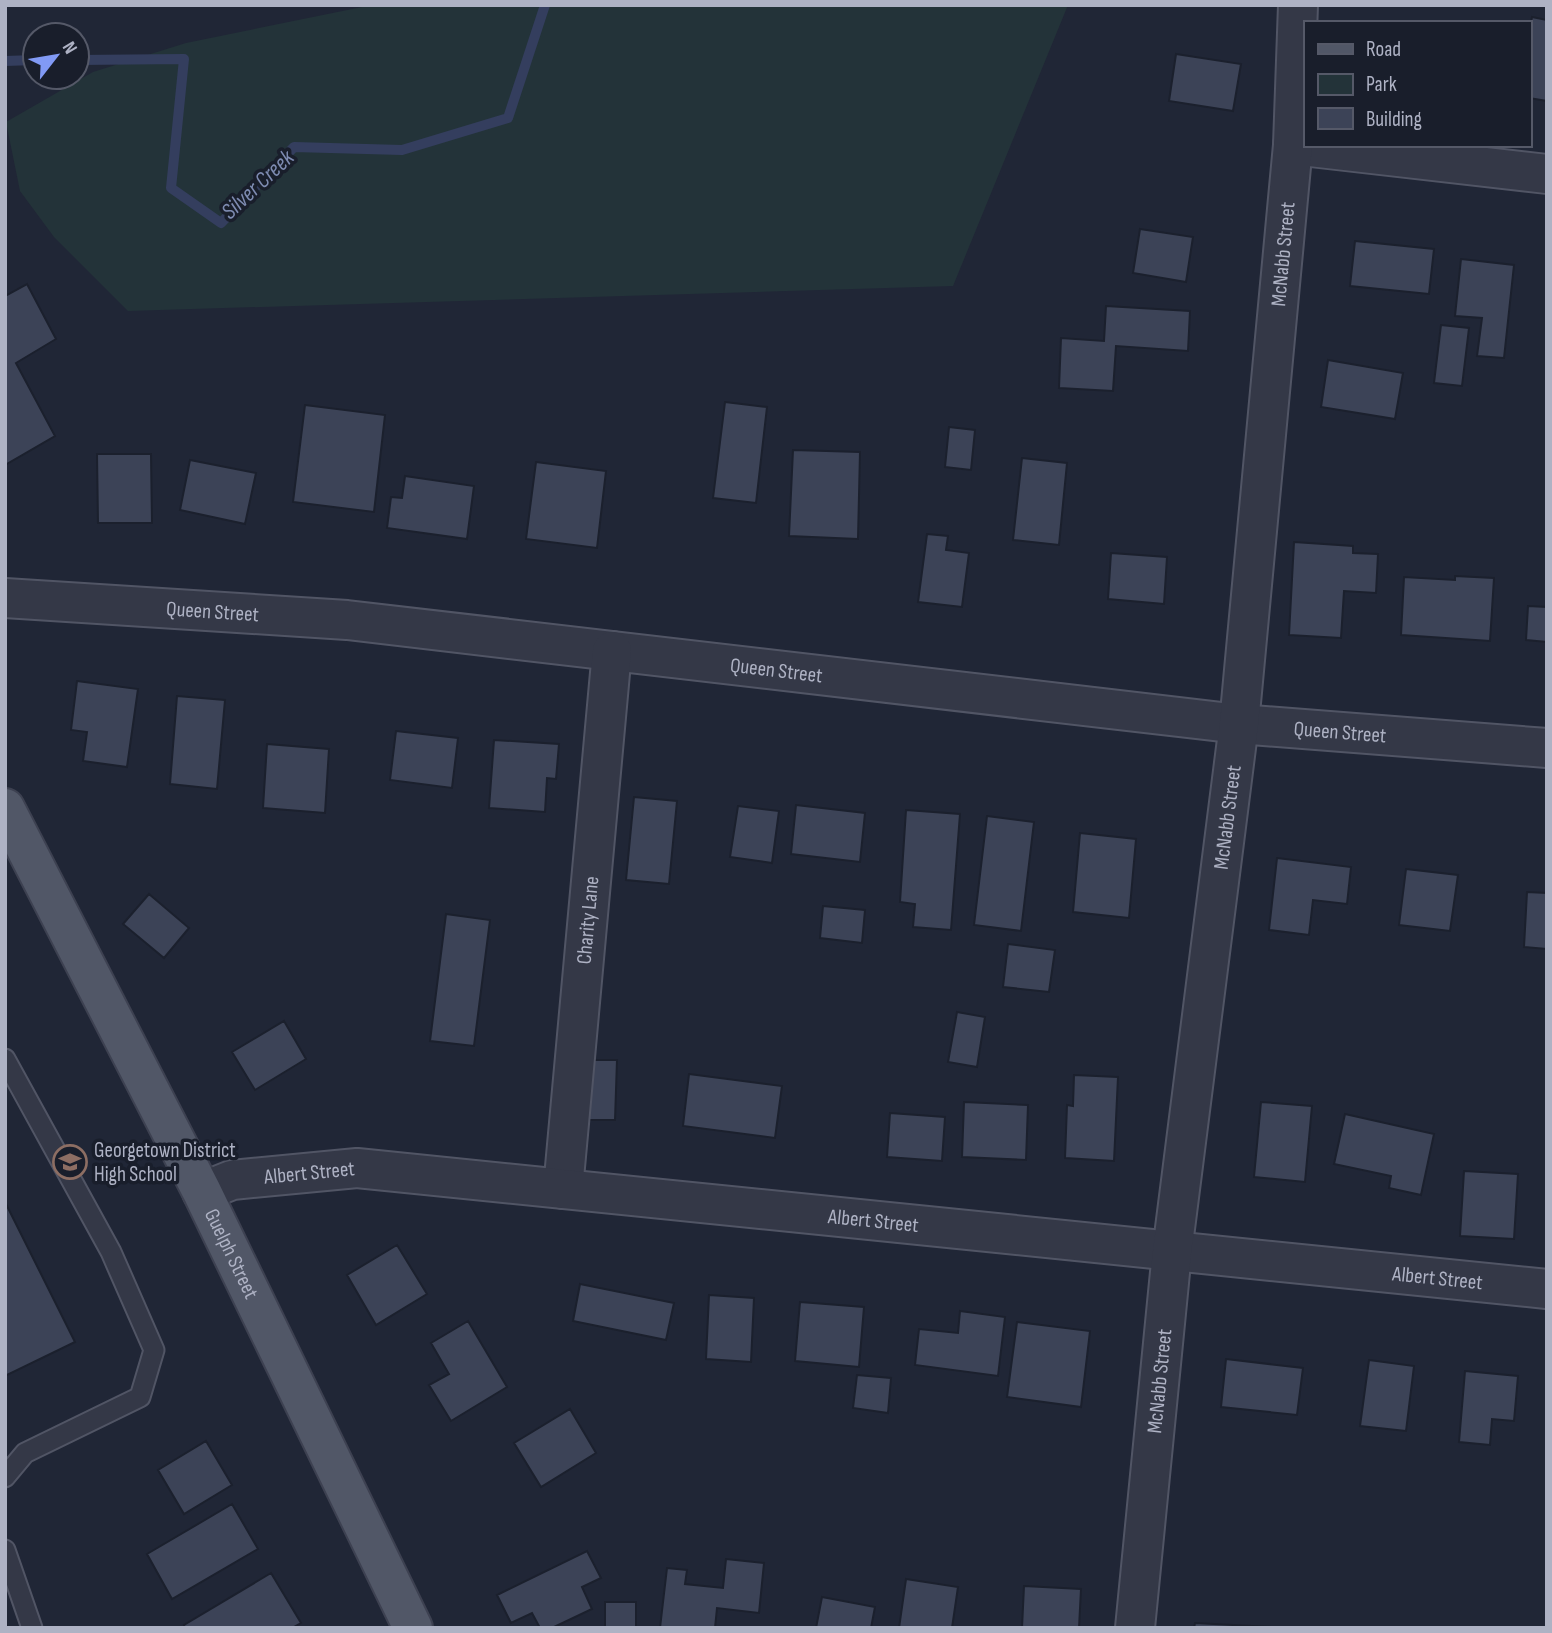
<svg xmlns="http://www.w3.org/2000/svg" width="1552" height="1633" viewBox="0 0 1552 1633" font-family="'Sofia Sans Condensed',sans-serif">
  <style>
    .green { fill: #233339 }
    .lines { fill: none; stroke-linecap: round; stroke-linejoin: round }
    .stream { stroke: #343e5e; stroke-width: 10 }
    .building { fill: #3c4357; stroke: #1b202d; stroke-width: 2 }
    .lane-casing { stroke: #515565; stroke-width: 23 }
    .street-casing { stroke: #515565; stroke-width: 42 }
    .primary-casing { stroke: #3d4151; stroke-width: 42 }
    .lane { stroke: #343847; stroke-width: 19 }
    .street { stroke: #343847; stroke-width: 38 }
    .primary { stroke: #515767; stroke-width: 38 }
    .labels { text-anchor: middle; stroke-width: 7; stroke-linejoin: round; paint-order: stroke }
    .street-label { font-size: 21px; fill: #aeb2c4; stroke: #191e2b }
    .poi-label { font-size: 21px; fill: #aeb2c4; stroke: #191e2b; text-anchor: start }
    .water-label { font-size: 23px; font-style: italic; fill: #7e8bb1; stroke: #191e2b }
  </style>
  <rect width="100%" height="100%" fill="#202636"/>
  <path class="green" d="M 372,5 L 1068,5 L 953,286 L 128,311 L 54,237 L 20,191 L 6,122 L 93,72 L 186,43 Z"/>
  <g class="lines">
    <path class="stream" d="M 77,60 L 184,59 L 171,188 L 221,223 L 294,147 L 402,150 L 508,118 L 545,5
      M 5,61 L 35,60"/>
  </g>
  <path class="building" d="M 1532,17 L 1547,20 L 1547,101 L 1529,98 L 1529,33 Z
    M 1176,54 L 1241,64 L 1233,111 L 1169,101 Z
    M 1140,229 L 1193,237 L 1186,282 L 1133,273 Z
    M 1355,241 L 1434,249 L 1429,294 L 1350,286 Z
    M 1461,259 L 1514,265 L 1504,358 L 1477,356 L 1482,318 L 1455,316 Z
    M 27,284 L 56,339 L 16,363 L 55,436 L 5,465 L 5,296 Z
    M 1106,306 L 1190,311 L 1188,351 L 1116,346 L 1113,391 L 1059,388 L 1061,338 L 1104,341 Z
    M 1441,325 L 1469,328 L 1462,386 L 1434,383 Z
    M 1328,360 L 1403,373 L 1395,419 L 1321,407 Z
    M 725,402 L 767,407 L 756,503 L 713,498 Z
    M 305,405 L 385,415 L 374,512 L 293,502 Z
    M 949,427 L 975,430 L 971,470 L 945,467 Z
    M 793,450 L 860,452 L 858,539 L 789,536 Z
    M 97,454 L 151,454 L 152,523 L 98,523 Z
    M 1022,458 L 1067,463 L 1059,545 L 1013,540 Z
    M 190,460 L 256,473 L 245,524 L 180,510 Z
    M 536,462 L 606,471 L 597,548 L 526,539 Z
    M 405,476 L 474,486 L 467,539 L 387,528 L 391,497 L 402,498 Z
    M 927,534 L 948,536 L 946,550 L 969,553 L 962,607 L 918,602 Z
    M 1294,542 L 1353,546 L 1353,553 L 1378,554 L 1376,593 L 1344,591 L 1341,638 L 1289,635 Z
    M 1111,553 L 1167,557 L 1164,604 L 1108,599 Z
    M 1455,576 L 1494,578 L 1490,641 L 1401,635 L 1404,577 L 1455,580 Z
    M 1528,606 L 1547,607 L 1547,642 L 1526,640 Z
    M 77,681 L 138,689 L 127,767 L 83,761 L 87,732 L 71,730 Z
    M 177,696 L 225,700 L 217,789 L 170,784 Z
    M 396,731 L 458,738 L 452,788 L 390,780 Z
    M 494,740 L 559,744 L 556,779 L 547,778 L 545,812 L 489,808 Z
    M 267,744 L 329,749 L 325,813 L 263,808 Z
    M 634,797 L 677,801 L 669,884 L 626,880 Z
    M 796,805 L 865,813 L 860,862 L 791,854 Z
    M 738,806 L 779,811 L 772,863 L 730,857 Z
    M 906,810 L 960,814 L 951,930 L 913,927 L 915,904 L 900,902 Z
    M 987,816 L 1034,822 L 1021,931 L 974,925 Z
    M 1080,833 L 1136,839 L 1129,918 L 1073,912 Z
    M 1277,858 L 1351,867 L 1347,904 L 1313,900 L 1309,935 L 1269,930 Z
    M 1406,869 L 1458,875 L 1450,931 L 1399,925 Z
    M 1527,892 L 1547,893 L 1547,949 L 1524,947 Z
    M 149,894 L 189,928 L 164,958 L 123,924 Z
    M 823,906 L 865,910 L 862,943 L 820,938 Z
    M 446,914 L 490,920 L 474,1046 L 430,1041 Z
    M 1008,944 L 1055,950 L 1049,992 L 1003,987 Z
    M 957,1012 L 985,1017 L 977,1067 L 948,1062 Z
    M 284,1021 L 306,1059 L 255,1090 L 232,1052 Z
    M 587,1060 L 617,1060 L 615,1120 L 586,1120 Z
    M 689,1074 L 782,1086 L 775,1138 L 683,1126 Z
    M 1074,1075 L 1118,1077 L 1114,1161 L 1065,1158 L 1067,1105 L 1073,1106 Z
    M 964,1102 L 1028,1105 L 1026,1160 L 962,1157 Z
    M 1261,1102 L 1312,1106 L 1305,1182 L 1254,1177 Z
    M 890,1113 L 945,1117 L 942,1161 L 887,1157 Z
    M 1345,1114 L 1434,1134 L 1421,1195 L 1389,1188 L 1391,1176 L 1334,1164 Z
    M 1464,1171 L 1518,1174 L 1514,1239 L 1460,1236 Z
    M 5,1202 L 75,1342 L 5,1376 Z
    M 397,1245 L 427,1294 L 376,1325 L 347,1275 Z
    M 580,1284 L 674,1303 L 666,1340 L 573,1321 Z
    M 709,1295 L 754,1298 L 751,1362 L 706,1359 Z
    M 800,1302 L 864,1307 L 859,1367 L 795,1361 Z
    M 960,1311 L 1005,1317 L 998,1376 L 915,1365 L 919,1329 L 958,1333 Z
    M 468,1321 L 507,1387 L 451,1421 L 429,1385 L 449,1374 L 431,1343 Z
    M 1017,1322 L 1090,1331 L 1081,1407 L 1007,1397 Z
    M 1226,1359 L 1303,1368 L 1297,1415 L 1221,1407 Z
    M 1369,1360 L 1414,1366 L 1406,1431 L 1360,1426 Z
    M 1465,1371 L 1518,1376 L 1514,1421 L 1492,1419 L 1490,1445 L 1459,1442 Z
    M 857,1375 L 891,1378 L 888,1413 L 853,1408 Z
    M 570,1409 L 596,1453 L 541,1487 L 514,1443 Z
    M 206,1441 L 232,1485 L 184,1514 L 158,1470 Z
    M 232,1504 L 258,1549 L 172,1599 L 147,1554 Z
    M 587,1551 L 601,1578 L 582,1587 L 592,1609 L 552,1628 L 540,1628 L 532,1613 L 511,1623 L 497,1595 Z
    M 726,1559 L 764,1563 L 759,1613 L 717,1608 L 715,1628 L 660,1628 L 667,1568 L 687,1570 L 685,1584 L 723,1588 Z
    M 271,1573 L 301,1623 L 292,1628 L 185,1628 L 184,1625 Z
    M 906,1579 L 958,1587 L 952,1628 L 899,1628 Z
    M 1024,1586 L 1081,1589 L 1079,1628 L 1022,1628 Z
    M 822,1597 L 875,1607 L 871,1628 L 816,1628 Z
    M 605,1602 L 636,1602 L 636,1628 L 605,1628 Z
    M 1195,1623 L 1270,1627 L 1270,1628 L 1194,1628 Z"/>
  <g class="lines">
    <g class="lane-casing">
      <path id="lane" d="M 5,1059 L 111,1252 L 154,1350 L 140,1397 L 25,1453 L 5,1477
        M 5,1550 L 32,1628"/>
    </g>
    <g class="street-casing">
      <g id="street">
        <path d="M 1293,145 L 1547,174"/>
        <path id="s1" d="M 5,598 L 347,620 L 1239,724 L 1547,748"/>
        <path id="s2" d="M 563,1189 L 612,651"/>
        <path id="s3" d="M 202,1192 L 232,1180 L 357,1168 L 1547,1289"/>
        <path id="s4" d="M 1135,1628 L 1172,1252 L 1239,724 L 1293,145 L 1298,5"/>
      </g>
    </g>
    <g class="primary-casing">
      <g id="primary">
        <path id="s5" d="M 5,808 L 202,1192 L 413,1628"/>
      </g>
    </g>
    <use href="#lane" class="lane"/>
    <use href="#street" class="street"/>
    <use href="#primary" class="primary"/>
  </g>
  <defs>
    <g id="school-ring" transform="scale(1.75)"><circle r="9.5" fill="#191e2b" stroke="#8d6e63" stroke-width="1.5"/><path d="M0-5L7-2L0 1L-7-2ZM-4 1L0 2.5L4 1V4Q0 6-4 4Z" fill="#8d6e63"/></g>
  </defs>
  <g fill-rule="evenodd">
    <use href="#school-ring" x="70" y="1162"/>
  </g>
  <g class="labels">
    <g class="street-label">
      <text dy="7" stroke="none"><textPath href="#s4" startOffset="1382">McNabb Street</textPath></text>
      <text dy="7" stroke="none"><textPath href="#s1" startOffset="208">Queen Street</textPath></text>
      <text dy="7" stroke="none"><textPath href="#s1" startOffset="775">Queen Street</textPath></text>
      <text dy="7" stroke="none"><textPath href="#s1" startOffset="1342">Queen Street</textPath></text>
      <text dy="7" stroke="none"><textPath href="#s4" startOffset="816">McNabb Street</textPath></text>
      <text dy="7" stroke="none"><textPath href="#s2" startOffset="270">Charity Lane</textPath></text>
      <text dy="7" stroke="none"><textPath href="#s3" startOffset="110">Albert Street</textPath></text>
      <text dy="7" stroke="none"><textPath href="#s3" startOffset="677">Albert Street</textPath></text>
      <text dy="7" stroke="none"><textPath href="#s5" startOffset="500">Guelph Street</textPath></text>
      <text dy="7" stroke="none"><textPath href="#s3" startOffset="1244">Albert Street</textPath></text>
      <text dy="7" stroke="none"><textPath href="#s4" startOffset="248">McNabb Street</textPath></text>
    </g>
    <g class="poi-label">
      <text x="94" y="1157">Georgetown District<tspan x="94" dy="24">High School</tspan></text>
    </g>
    <g class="water-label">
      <text transform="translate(257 184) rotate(-43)" y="8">Silver Creek</text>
    </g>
  </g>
  <rect width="1552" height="1633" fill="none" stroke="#aeb2c4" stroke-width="14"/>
  <rect x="1304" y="21" width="228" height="126" fill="#191e2b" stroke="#555968" stroke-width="2"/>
  <rect x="1318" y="44" width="35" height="10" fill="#515767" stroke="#555968" stroke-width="2"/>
  <text x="1366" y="56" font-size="21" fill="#aeb2c4">Road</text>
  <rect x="1318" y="74" width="35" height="21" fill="#233339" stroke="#555968" stroke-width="2"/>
  <text x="1366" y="91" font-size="21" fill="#aeb2c4">Park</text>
  <rect x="1318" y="108" width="35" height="21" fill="#3c4357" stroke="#555968" stroke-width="2"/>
  <text x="1366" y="126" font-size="21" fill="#aeb2c4">Building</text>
  <g transform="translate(56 56) rotate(59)"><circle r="33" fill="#191e2b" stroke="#555968" stroke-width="2"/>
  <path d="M0-5L12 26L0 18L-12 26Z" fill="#819af5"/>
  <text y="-10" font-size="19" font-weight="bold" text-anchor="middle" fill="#aeb2c4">N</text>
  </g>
</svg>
